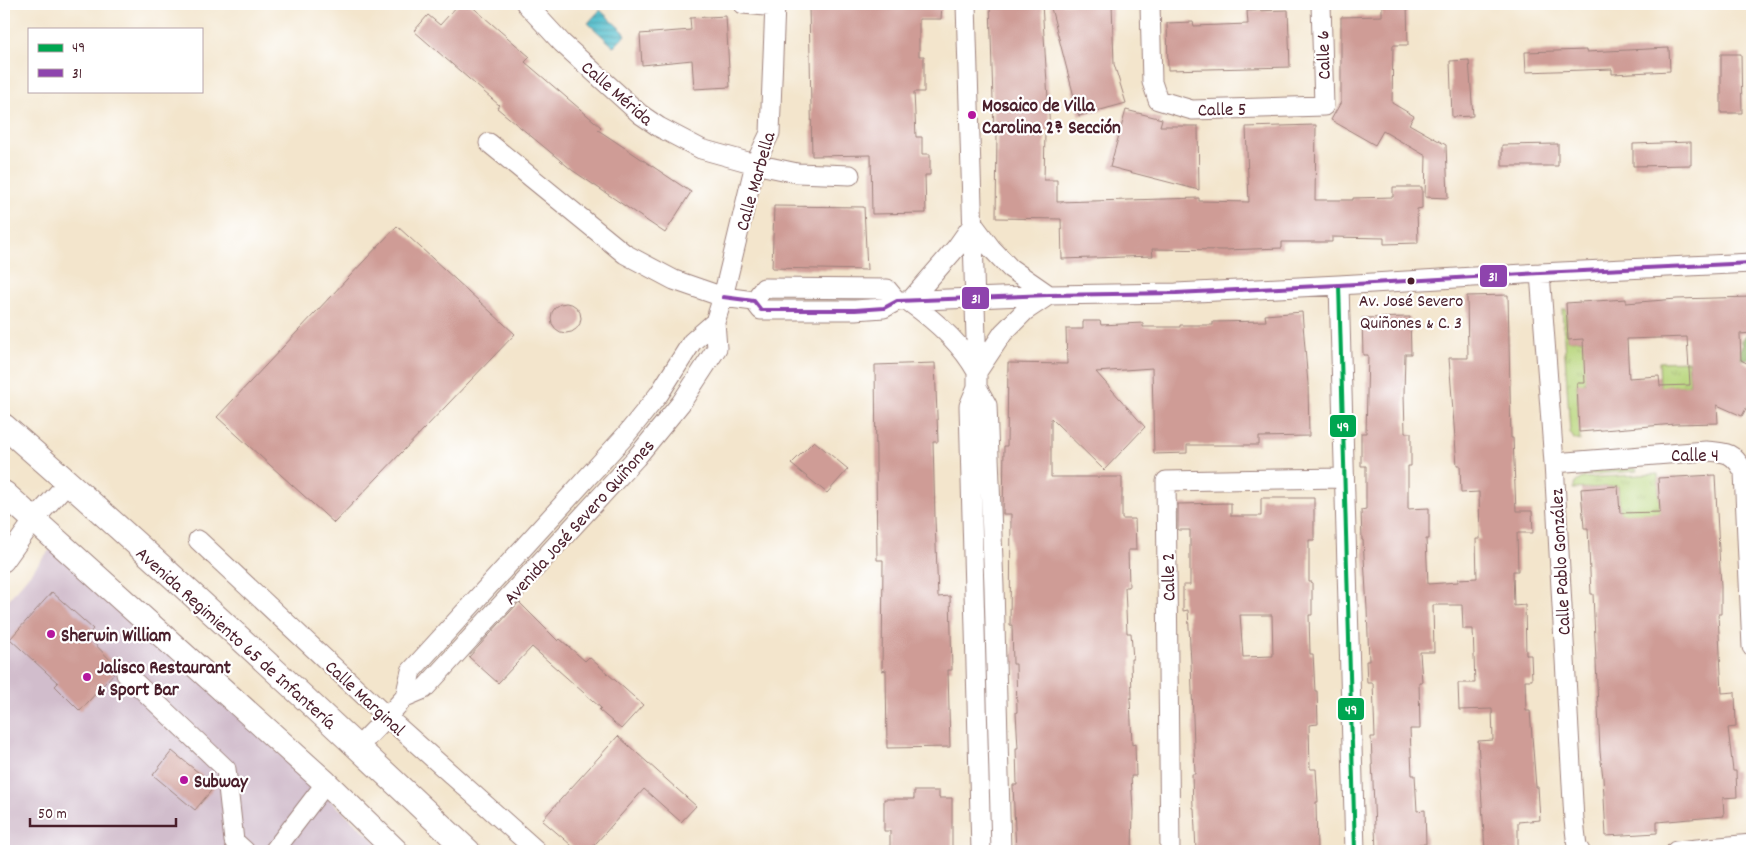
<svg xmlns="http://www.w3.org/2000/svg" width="1756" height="855" viewBox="0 0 1756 855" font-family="Dekko,sans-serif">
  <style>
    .industrial { fill: #d1bdcc }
    .grass { fill: url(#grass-tufts); stroke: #817a53 }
    .forest { fill: url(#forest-firs); stroke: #6e6a4b }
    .water { fill: url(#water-rules); stroke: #4e6e7b }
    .building { fill: #cf9c96; fill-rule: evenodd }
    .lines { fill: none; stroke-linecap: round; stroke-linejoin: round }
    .minor-casing { stroke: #9e827c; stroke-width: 21 }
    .major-casing { stroke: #9e827c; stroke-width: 26 }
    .minor { stroke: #fff; stroke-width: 19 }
    .major { stroke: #fff; stroke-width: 24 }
    .bus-1-casing { stroke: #fff; stroke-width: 8 }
    .bus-2-casing { stroke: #fff; stroke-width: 8 }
    .bus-1 { stroke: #00a651; stroke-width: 4 }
    .bus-2 { stroke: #8e44ad; stroke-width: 4 }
    .poi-dot { fill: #b5179e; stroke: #fff; stroke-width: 2 }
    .bus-dot { fill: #4a1f2b; stroke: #fff; stroke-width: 2 }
    .labels { text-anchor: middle; stroke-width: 4.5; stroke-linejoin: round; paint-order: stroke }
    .bus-label { font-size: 18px; fill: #4a1f2b; stroke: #fff }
    .street-label { font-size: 19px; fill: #4a1f2b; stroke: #fff }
    .poi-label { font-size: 19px; font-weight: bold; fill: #4a1f2b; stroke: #fff; text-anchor: start }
    .line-badge { stroke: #fff; stroke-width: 2 }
    .badge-label { font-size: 14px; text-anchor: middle; font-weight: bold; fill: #fff }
  </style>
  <defs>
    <pattern id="grass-tufts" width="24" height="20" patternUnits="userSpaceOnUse" patternTransform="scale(1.25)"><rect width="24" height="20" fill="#b8d57b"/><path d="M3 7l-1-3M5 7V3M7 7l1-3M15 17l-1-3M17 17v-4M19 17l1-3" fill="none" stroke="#a0b66a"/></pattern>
    <pattern id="forest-firs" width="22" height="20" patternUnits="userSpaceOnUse" patternTransform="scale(1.25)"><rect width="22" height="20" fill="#92b66b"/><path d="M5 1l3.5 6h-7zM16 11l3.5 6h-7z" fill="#799358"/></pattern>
    <pattern id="water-rules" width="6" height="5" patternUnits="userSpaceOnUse" patternTransform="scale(1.25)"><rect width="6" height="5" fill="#51bdcb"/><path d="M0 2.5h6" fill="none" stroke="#4599a5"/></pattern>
  </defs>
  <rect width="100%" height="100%" fill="#fff"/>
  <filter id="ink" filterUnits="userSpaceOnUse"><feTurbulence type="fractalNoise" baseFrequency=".02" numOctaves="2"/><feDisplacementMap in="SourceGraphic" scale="10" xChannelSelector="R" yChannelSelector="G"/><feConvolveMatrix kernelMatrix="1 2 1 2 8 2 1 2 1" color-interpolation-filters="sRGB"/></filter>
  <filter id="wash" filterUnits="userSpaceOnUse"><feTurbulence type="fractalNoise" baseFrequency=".0096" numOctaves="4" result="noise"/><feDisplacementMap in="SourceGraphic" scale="20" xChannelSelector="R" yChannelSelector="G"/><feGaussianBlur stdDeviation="1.12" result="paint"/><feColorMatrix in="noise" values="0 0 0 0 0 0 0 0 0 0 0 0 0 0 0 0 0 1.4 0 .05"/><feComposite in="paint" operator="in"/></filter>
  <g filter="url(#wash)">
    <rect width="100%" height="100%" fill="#f3e5cc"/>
    <path class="industrial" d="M 53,546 L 386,851 L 4,851 L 4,605 Z"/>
    <path class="grass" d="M 1562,309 L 1566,309 L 1568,340 L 1587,339 L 1585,383 L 1577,384 L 1580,441 L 1574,439 L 1570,432 Z
      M 1688,361 L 1690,385 L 1660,387 L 1659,362 Z
      M 1636,468 L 1637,471 L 1583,475 L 1583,471 Z
      M 1658,474 L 1660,511 L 1665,538 L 1620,514 L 1618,486 L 1573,489 L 1575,483 L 1582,478 Z"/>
    <path class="forest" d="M 1750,333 L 1752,336 L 1752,359 L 1738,359 L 1740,350 L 1743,347 L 1742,341 L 1745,336 Z"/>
    <path class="water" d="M 600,10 L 626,34 L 614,47 L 588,23 Z"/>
    <g id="blocks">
      <path class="building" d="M 459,4 L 469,4 L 530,57 L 525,62 L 601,127 L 598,130 L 691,192 L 665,233 L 572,170 L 497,108 L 499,105 L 414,31 L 428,15 L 440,25 Z
        M 866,4 L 942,4 L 941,19 L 919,19 L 919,56 L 924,56 L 924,92 L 914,92 L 916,137 L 922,137 L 922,154 L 930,154 L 930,175 L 925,175 L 926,213 L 872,214 L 871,155 L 812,156 L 809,7 Z
        M 990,4 L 1042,4 L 1050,131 L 1045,132 L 1044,180 L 1057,180 L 1057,202 L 1199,198 L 1199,201 L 1249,202 L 1246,127 L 1316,125 L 1315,200 L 1353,200 L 1353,198 L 1393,197 L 1393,187 L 1422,187 L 1422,208 L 1417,209 L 1418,243 L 1384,244 L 1384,238 L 1332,237 L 1332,242 L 1282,242 L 1282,248 L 1225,250 L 1152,249 L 1153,256 L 1062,259 L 1061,219 L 996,218 L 997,133 L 994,133 Z
        M 1050,4 L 1112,4 L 1114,64 L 1126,103 L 1079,116 Z
        M 1407,5 L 1408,45 L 1393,45 L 1392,103 L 1414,116 L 1409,124 L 1446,145 L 1448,198 L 1425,197 L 1426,156 L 1383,131 L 1375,145 L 1331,120 L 1341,102 L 1341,17 L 1382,16 L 1382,6 Z
        M 1288,10 L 1290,67 L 1168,70 L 1167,23 L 1193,22 L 1194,26 L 1248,24 L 1247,11 Z
        M 726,16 L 730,87 L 694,89 L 692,60 L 642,65 L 640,34 L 691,30 L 690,18 Z
        M 1669,48 L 1670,71 L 1612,74 L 1612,69 L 1526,72 L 1525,52 L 1586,50 L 1586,52 Z
        M 1721,54 L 1741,54 L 1742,113 L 1721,113 Z
        M 1469,60 L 1473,116 L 1452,117 L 1450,61 Z
        M 1126,110 L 1162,119 L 1160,126 L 1198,126 L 1199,190 L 1110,167 Z
        M 1691,142 L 1691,165 L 1633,166 L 1633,144 Z
        M 1558,144 L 1558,166 L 1502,166 L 1502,145 Z
        M 774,206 L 864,207 L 867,270 L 772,268 Z
        M 397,226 L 515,334 L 334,523 L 217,417 Z
        M 1508,295 L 1511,438 L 1513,438 L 1516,511 L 1532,511 L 1533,533 L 1517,533 L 1518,571 L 1513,571 L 1514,606 L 1525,605 L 1526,655 L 1531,655 L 1532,680 L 1525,680 L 1526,711 L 1530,711 L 1536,787 L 1538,787 L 1540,820 L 1518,822 L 1518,851 L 1485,851 L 1478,741 L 1493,740 L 1492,709 L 1459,710 L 1458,683 L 1475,683 L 1473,629 L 1463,629 L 1462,605 L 1433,605 L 1434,652 L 1420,652 L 1422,682 L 1419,682 L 1420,729 L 1410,729 L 1412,775 L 1415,775 L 1417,811 L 1425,810 L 1426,844 L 1419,844 L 1419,851 L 1376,851 L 1371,737 L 1375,737 L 1373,683 L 1367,683 L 1366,661 L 1369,661 L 1367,609 L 1363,540 L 1362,540 L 1361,510 L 1366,509 L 1366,466 L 1361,466 L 1361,433 L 1366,433 L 1368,355 L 1363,355 L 1362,318 L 1410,317 L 1411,354 L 1405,354 L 1404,394 L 1405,433 L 1411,433 L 1411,466 L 1408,466 L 1408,509 L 1429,508 L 1429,539 L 1426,539 L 1428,584 L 1458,582 L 1458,579 L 1477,578 L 1476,539 L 1480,539 L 1479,492 L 1461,493 L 1460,465 L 1457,465 L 1449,358 L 1468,358 L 1467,296 Z
        M 1752,297 L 1752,333 L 1740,334 L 1741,360 L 1752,366 L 1752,397 L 1742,416 L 1717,405 L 1718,423 L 1675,424 L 1579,432 L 1577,383 L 1585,383 L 1583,339 L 1568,340 L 1566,303 L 1626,299 L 1626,303 L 1677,299 ZM 1687,337 L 1690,385 L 1660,386 L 1659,376 L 1629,378 L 1627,339 Z
        M551 318a15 15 0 1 1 30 0a15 15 0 1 1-30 0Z
        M 1302,312 L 1308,384 L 1309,436 L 1259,437 L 1259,445 L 1187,445 L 1187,453 L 1154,454 L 1152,368 L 1096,372 L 1145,427 L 1104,470 L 1051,418 L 1051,477 L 1122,477 L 1122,519 L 1135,519 L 1136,550 L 1128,550 L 1129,587 L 1125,587 L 1127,633 L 1131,633 L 1133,659 L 1131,659 L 1132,698 L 1130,698 L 1132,745 L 1135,744 L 1136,776 L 1131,776 L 1133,810 L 1132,851 L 1016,851 L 1013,785 L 1017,785 L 1016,748 L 1018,748 L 1016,712 L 1017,712 L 1016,664 L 1013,664 L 1012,625 L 1010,625 L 1011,514 L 1003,514 L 1004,446 L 1007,446 L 1008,363 L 1067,364 L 1066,329 L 1083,329 L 1083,321 L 1100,321 L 1101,325 L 1143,323 L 1143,327 L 1180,327 L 1180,325 L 1213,325 L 1213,322 L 1266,321 L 1265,315 Z
        M 935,363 L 938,442 L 933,442 L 935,519 L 938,597 L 950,596 L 952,670 L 948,670 L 950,747 L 887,748 L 886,670 L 882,671 L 883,560 L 877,560 L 875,365 Z
        M 814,441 L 848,469 L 827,493 L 791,464 Z
        M 1715,475 L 1721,587 L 1721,614 L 1718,614 L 1722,693 L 1735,692 L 1736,727 L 1728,728 L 1733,771 L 1736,771 L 1737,797 L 1723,798 L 1724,816 L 1657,822 L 1657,833 L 1606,836 L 1603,778 L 1600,752 L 1593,594 L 1591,594 L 1588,528 L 1584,528 L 1581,489 L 1618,486 L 1620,513 L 1660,512 L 1658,478 Z
        M 1261,498 L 1314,498 L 1314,540 L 1309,540 L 1309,582 L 1312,582 L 1312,615 L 1309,615 L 1310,654 L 1313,654 L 1315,691 L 1317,691 L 1318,724 L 1309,725 L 1310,769 L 1316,769 L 1318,802 L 1316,802 L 1317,851 L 1196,851 L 1194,808 L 1193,808 L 1192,774 L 1195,774 L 1191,662 L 1188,610 L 1183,611 L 1183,585 L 1190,585 L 1190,530 L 1178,530 L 1178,504 L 1231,503 L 1231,516 L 1261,516 ZM 1240,615 L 1272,615 L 1273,656 L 1243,657 Z
        M 52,592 L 93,629 L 87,636 L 117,667 L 115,672 L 80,711 L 55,686 L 58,683 L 10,639 Z
        M 519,602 L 558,641 L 560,639 L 585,661 L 589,657 L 643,705 L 621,729 L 599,710 L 601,708 L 532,647 L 498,683 L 469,657 Z
        M 618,736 L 696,806 L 681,822 L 644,789 L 589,851 L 578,851 L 542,820 Z
        M 172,751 L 215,786 L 195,810 L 153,775 Z
        M 914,791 L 939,791 L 939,798 L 952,798 L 952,851 L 890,851 L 890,831 L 884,831 L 884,799 L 914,799 Z"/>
    </g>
  </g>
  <g filter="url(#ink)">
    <use href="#blocks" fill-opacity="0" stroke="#9e827c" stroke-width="1"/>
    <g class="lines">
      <g class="minor-casing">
        <path id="minor" d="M 526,4 L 562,43 L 640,114 L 659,127 L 701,149 L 755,164 L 797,173 L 850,175
          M 743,4 L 775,7
          M 966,4 L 977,372 L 977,387 L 969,406 L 981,851
          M 1150,4 L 1152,82 L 1158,100 L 1192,110 L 1324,106 L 1321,4
          M 489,143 L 625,254 L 674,280 L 723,297 L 754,301 L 761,310 L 855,310 L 884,308 L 897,301 L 1049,295 L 1176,293 L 1339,285 L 1540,273 L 1752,263
          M 973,224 L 991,248 L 1010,268 L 1049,295 L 1025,311 L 1003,333 L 977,372 C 961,343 936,321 909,302 L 956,248 Z
          M 1540,273 L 1554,463 L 1574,820 L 1577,847 L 1580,851
          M 1339,285 L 1355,851
          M 754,301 L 764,288 L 887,289 L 897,301
          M 977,387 L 987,405 L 994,587 L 1001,851
          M 1554,463 L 1706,451 C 1727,452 1734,453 1744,472 L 1752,647
          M 198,540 L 387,717 L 537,851
          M 4,562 L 34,520 L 68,482
          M 126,674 L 226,769 L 234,841 L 245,851
          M 405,697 L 411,671 L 625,436 L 659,394 L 692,342 L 715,322
          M 358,747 L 387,717 L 405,697 L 424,689 L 636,458 L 681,403 L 717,348 L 715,322 L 723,297 L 755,164 L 770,133 L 775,4
          M 274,851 L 326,783
          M 1170,851 L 1166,481 L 1344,478
          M 1676,851 L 1752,844"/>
      </g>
      <g class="major-casing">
        <path id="major" d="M 4,426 C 162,564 315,707 468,851
          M 4,493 L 326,783 L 396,851"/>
      </g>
      <use href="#minor" class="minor"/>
      <use href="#major" class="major"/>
      <g class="bus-1-casing">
        <path id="bus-1" d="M 1339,285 L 1355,851"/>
      </g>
      <g class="bus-2-casing">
        <path id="bus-2" d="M 723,297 L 754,301 L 761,310 L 855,310 L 884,308 L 897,301 L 1049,295 L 1176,293 L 1339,285 L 1540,273 L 1752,263"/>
      </g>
      <use href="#bus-1" class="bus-1"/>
      <use href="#bus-2" class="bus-2"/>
    </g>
  </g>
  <g class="poi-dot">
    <circle cx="972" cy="115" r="5"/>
    <circle cx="51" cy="634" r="5"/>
    <circle cx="87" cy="677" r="5"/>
    <circle cx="184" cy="780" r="5"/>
  </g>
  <circle class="bus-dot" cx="1411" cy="281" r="4.5"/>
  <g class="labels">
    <g class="bus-label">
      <text x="1411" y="306">Av. José Severo<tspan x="1411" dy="22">Quiñones &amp; C. 3</tspan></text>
    </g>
    <g class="street-label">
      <text transform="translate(1322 55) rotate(-92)" y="7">Calle 6</text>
      <text transform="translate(618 92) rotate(41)" y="7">Calle Mérida</text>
      <text transform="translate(1222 108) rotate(-1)" y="7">Calle 5</text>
      <text transform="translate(754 181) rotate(-74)" y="7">Calle Marbella</text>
      <text x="1695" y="461">Calle 4</text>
      <text transform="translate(578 521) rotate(-48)" y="7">Avenida José Severo Quiñones</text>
      <text transform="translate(1559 562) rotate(-93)" y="7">Calle Pablo González</text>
      <text transform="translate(1167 577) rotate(-91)" y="7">Calle 2</text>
      <text transform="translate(237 637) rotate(42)" y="7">Avenida Regimiento 65 de Infantería</text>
      <text transform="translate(366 697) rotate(43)" y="7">Calle Marginal</text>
    </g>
    <g class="poi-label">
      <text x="982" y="111">Mosaico de Villa<tspan x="982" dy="22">Carolina 2ª Sección</tspan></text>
      <text x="61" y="641">Sherwin William</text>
      <text x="97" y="673">Jalisco Restaurant<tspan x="97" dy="22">&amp; Sport Bar</tspan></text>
      <text x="194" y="787">Subway</text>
    </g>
  </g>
  <g class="line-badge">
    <rect x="1479" y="264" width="29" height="24" rx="5" fill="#8e44ad"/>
    <rect x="961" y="286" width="29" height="24" rx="5" fill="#8e44ad"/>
    <rect x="1329" y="414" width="28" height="24" rx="5" fill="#00a651"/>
    <rect x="1337" y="697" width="28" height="24" rx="5" fill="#00a651"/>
  </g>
  <g class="badge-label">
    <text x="1493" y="281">31</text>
    <text x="976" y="303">31</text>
    <text x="1343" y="431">49</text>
    <text x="1351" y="714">49</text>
  </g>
  <rect width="1756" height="855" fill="none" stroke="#fff" stroke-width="20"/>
  <rect x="28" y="28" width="175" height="65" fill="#ffffff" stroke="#b7a5aa"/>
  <rect x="38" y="44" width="25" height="8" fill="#00a651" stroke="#b7a5aa"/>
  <text x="72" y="52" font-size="15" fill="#4a1f2b">49</text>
  <rect x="38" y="69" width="25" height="8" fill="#8e44ad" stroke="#b7a5aa"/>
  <text x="72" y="78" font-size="15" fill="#4a1f2b">31</text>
  <path d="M30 818v8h146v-8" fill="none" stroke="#4a1f2b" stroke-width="2.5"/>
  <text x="38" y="818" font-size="15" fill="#4a1f2b" stroke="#ffffff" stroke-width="4" paint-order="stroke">50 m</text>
</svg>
